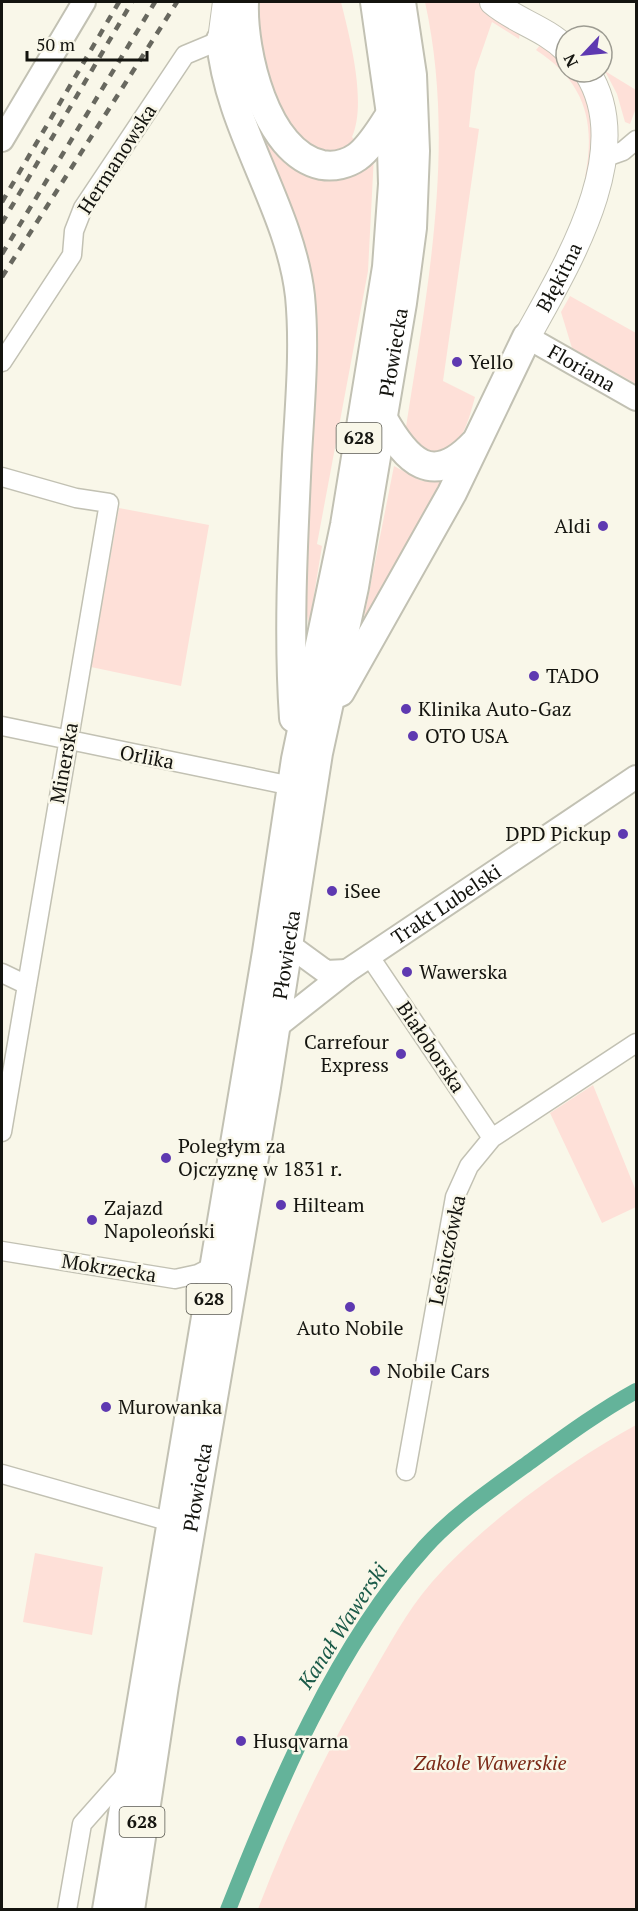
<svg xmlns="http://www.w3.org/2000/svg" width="638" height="1911" viewBox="0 0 638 1911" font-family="'PT Serif',serif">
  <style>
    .green { fill: #fee0d8 }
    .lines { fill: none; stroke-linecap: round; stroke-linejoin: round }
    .canal { stroke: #64b39a; stroke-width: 16 }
    .minor-casing { stroke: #c2c1b3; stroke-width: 21 }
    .tertiary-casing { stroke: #c2c1b3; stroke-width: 26 }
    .secondary-casing { stroke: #c2c1b3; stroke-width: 28 }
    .primary-casing { stroke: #c2c1b3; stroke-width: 32 }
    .minor { stroke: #fff; stroke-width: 18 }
    .tertiary { stroke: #fff; stroke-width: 22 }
    .secondary { stroke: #fff; stroke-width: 26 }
    .primary { stroke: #fff; stroke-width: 28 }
    .rail { stroke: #68685f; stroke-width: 4.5; stroke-dasharray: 8 8; stroke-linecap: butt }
    .poi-dot { fill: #5e39b1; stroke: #f9f7e9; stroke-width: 2 }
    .labels { text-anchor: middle; stroke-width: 5; stroke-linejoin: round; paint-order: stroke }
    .shield { fill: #f9f7e9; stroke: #595850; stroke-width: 1.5 }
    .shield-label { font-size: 18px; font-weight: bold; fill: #14140f }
    .street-label { font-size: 20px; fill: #14140f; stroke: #f9f7e9 }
    .poi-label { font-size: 20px; fill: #14140f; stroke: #f9f7e9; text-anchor: start }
    .park-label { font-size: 20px; font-style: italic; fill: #7b2917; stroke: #f9f7e9 }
    .water-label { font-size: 21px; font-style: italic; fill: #1a5a48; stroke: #f9f7e9 }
  </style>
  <rect width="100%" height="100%" fill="#f9f7e9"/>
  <path class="green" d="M 253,2 L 341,2 C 350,38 367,103 352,137 L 357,143 L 340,154 L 307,149 L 283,120 L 262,58 Z
    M 425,2 L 479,2 L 520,32 L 519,39 L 492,22 L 475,71 L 469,127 L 479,129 L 443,381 L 475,397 C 469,419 458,465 426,451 C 415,446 409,438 406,427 C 428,286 456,143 425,2 Z
    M 541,44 L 566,65 L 566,72 L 573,72 L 583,86 L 598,130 L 591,180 L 585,177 C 596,122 585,82 536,50 Z
    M 605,71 L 636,90 L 636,108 L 630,124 L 625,122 L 617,94 Z
    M 242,97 L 282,158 L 300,169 L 374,155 L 368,271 L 317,544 L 322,546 L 309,625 L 305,605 L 311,334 Z
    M 570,296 L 636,333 L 636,384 L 572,348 L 561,312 Z
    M 394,466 L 422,481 L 448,482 L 362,628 Z
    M 119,508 L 209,525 L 181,686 L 91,667 Z
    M 593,1085 L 636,1191 L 636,1207 L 602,1223 L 550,1113 Z
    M 636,1425 L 636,1909 L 258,1909 C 288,1830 325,1754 368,1681 C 388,1647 406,1612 432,1582 C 484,1523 567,1463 636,1425 Z
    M 35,1553 L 103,1567 L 92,1635 L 23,1622 Z"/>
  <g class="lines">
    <path class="canal" d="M 228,1910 C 276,1788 336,1645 425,1547 C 454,1515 492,1489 527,1464 C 563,1438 598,1412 636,1391"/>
    <g class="minor-casing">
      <path id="minor" d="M 609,156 L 623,151 L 636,140
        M 2,362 L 72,255 L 74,231 L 83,208 L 185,55 L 221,40
        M 2,477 L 76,498 L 109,503 L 2,1132
        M 2,726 L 292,786
        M 370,957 L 492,1138
        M 2,973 L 27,985
        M 2,1251 L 175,1279 L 198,1274 L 214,1266
        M 406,1471 L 455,1197 L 469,1166 L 492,1138 L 636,1043
        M 2,1474 L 171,1522
        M 67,1910 L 82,1824 L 129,1771"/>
    </g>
    <g class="tertiary-casing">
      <g id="tertiary">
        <path d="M 2,140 L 84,2"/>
        <path id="s1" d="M 527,337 L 636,399"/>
        <path d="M 289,945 L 326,972 L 347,971"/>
        <path id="s2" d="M 276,1027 L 347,971 L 636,777"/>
      </g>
    </g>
    <g class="secondary-casing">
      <g id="secondary">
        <path d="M 493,2 C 515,21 545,28 566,49"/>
        <path d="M 221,40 L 226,2"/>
        <path id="s3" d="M 527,337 C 566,266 638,151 587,72"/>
      </g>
    </g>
    <g class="primary-casing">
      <g id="primary">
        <path d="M 244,2 C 242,51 265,153 322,165 C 334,167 347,164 357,157 C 371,147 381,128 391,114"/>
        <path d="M 221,40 C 229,130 290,207 300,296 C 305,348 300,402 297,455 C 293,542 288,631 294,718"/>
        <path d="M 383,419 C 407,461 432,488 474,444"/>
        <path d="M 340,692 L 452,493 L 527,337"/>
        <path d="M 107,1910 L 267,952 L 296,759 L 345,525 L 387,267 L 393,184 L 391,114 L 375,2"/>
        <path id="s4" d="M 130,1910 L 164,1685 L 266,1087 L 318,753 L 354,587 L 402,303 L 412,228 L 415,151 L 412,75 L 401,2"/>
      </g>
    </g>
    <use href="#minor" class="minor"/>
    <use href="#tertiary" class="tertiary"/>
    <use href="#secondary" class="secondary"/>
    <use href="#primary" class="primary"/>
    <path class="rail" d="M 2,202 L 119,2
      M 2,223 L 132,2
      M 2,254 L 155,2
      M 2,277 L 177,2"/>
  </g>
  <g class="poi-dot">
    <circle cx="457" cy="362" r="6"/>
    <circle cx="603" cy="526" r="6"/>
    <circle cx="534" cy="676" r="6"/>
    <circle cx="406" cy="709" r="6"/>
    <circle cx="413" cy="736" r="6"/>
    <circle cx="623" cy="834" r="6"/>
    <circle cx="332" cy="891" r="6"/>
    <circle cx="407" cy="972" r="6"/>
    <circle cx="401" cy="1054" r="6"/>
    <circle cx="166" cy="1158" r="6"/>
    <circle cx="281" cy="1205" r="6"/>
    <circle cx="92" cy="1220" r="6"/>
    <circle cx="350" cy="1307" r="6"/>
    <circle cx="375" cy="1371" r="6"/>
    <circle cx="106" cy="1407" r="6"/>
    <circle cx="241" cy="1741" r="6"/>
  </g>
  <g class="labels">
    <g class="shield">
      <rect x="336.5" y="423" width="45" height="30" rx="4.5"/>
      <rect x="186.5" y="1284" width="45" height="30" rx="4.5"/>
      <rect x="119.5" y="1807" width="45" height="30" rx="4.5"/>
    </g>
    <g class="shield-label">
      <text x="359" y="444">628</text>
      <text x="209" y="1305">628</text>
      <text x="142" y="1828">628</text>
    </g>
    <g class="street-label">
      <text transform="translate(117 159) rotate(-57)" y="7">Hermanowska</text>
      <text dy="7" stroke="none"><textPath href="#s3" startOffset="68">Błękitna</textPath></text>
      <text dy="7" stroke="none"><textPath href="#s4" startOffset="1580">Płowiecka</textPath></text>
      <text dy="7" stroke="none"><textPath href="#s1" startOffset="63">Floriana</textPath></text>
      <text transform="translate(147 757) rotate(11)" y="7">Orlika</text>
      <text transform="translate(64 763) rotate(-80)" y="7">Minerska</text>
      <text dy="7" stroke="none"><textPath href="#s2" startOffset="210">Trakt Lubelski</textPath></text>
      <text dy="7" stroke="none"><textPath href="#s4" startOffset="968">Płowiecka</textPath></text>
      <text transform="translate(431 1047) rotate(56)" y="7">Białoborska</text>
      <text transform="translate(447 1250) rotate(-78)" y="7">Leśniczówka</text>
      <text transform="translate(109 1268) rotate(9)" y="7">Mokrzecka</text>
      <text dy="7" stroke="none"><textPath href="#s4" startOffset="428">Płowiecka</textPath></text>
    </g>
    <g class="poi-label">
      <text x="469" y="369">Yello</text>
      <text x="591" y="533" text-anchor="end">Aldi</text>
      <text x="546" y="683">TADO</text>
      <text x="418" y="716">Klinika Auto-Gaz</text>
      <text x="425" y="743">OTO USA</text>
      <text x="611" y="841" text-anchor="end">DPD Pickup</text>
      <text x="344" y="898">iSee</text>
      <text x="419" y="979">Wawerska</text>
      <text x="389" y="1049" text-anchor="end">Carrefour<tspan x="389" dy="23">Express</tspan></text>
      <text x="178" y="1153">Poległym za<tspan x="178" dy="23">Ojczyznę w 1831 r.</tspan></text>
      <text x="293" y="1212">Hilteam</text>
      <text x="104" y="1215">Zajazd<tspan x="104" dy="23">Napoleoński</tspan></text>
      <text x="350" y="1335" text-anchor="middle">Auto Nobile</text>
      <text x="387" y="1378">Nobile Cars</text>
      <text x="118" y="1414">Murowanka</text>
      <text x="253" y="1748">Husqvarna</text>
    </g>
    <g class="park-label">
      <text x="490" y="1770">Zakole Wawerskie</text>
    </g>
    <g class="water-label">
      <text transform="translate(343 1626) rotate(-57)" y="7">Kanał Wawerski</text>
    </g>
  </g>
  <rect width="638" height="1911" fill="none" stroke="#14140f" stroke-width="6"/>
  <g transform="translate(584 54) rotate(244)"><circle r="28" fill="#f9f7e9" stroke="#9d9c92" stroke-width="1.5"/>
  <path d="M0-4.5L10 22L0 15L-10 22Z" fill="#5e39b1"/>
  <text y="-9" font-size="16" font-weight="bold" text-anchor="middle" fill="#14140f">N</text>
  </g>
  <path d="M27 51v9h120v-9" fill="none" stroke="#14140f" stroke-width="3"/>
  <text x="36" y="51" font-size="18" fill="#14140f" stroke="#f9f7e9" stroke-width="4.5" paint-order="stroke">50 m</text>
</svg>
